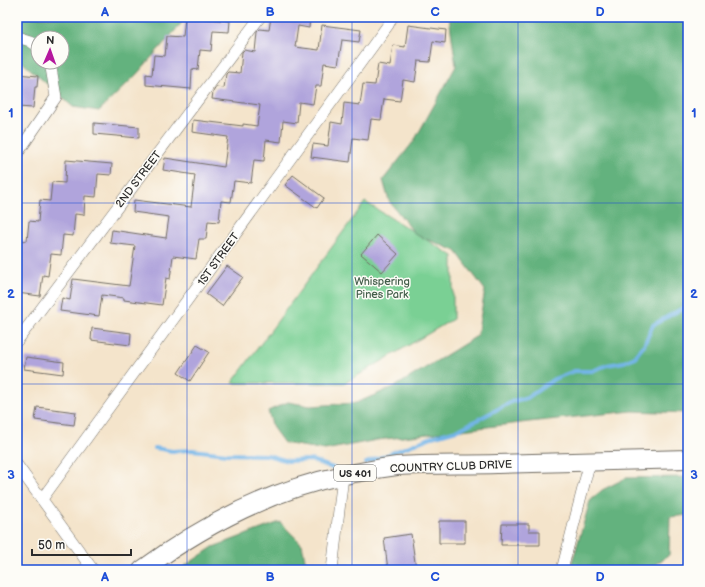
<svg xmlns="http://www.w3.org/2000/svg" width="705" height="587" viewBox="0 0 705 587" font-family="'Balsamiq Sans',sans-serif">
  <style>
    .green { fill: #7ad094; stroke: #527e60 }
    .forest { fill: #63b27e; stroke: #476e54; fill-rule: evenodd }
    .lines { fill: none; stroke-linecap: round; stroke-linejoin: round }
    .stream { stroke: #73b5e8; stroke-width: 4 }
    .building { fill: #b0a4dc }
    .street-casing { stroke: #716c63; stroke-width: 12 }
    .primary-casing { stroke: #716c63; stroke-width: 20 }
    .street { stroke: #fff; stroke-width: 11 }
    .primary { stroke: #fff; stroke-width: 18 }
    .grid { fill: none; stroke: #1d4ed8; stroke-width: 1; stroke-opacity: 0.55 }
    .labels { text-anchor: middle; stroke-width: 3; stroke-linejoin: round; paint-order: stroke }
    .shield { fill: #fdfcf7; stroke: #6a6a68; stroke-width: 1 }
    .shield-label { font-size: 10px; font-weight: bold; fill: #2b2b2b }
    .street-label { font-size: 11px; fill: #2b2b2b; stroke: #fdfcf7 }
    .park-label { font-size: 11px; fill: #435d4a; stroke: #fdfcf7 }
    .neatline { fill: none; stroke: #1d4ed8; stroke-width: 1.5 }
    .grid-label { font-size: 13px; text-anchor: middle; font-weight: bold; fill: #1d4ed8 }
  </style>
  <rect width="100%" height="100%" fill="#fdfcf7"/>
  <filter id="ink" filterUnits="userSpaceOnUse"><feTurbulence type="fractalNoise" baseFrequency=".025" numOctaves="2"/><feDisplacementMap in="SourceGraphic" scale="8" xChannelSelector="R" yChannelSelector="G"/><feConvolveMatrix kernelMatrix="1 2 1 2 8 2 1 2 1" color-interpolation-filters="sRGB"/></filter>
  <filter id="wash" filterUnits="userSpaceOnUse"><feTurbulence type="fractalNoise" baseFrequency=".012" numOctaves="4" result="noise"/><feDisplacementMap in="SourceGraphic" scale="16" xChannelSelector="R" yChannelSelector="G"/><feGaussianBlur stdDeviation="0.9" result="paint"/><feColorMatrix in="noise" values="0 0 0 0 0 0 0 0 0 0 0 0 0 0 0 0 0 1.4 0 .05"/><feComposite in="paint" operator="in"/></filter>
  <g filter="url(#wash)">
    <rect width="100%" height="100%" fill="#f4e4cb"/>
    <path class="green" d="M 365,202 L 453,256 L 453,319 L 345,383 L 232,383 Z"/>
    <path class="forest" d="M 17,17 L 187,17 L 136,75 L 99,111 L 73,107 L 22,62 L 17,61 ZM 38,38 L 62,38 L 62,62 L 38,62 Z
      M 449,17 L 688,17 L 688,413 L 632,411 L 529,422 L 377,440 L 325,450 L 284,443 L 273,428 L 268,411 L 288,402 L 310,406 L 356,403 L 396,386 L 477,336 L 485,290 L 456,251 L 416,235 L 389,201 L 383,180 L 414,141 L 456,66 Z
      M 688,477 L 688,515 L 670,517 L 669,555 L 647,570 L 570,570 L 590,501 L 602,490 L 626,478 Z
      M 280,522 L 302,544 L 307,570 L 179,570 L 213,547 Z"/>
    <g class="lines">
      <path class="stream" d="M 155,448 L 172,451 L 192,450 L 227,454 L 267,455 L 288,461 L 311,460 L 338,470
        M 366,463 L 432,437 L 460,429 L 513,401 L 527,398 L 554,379 L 574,371 L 592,371 L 607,365 L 624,362 L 635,357 L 644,345 L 653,325 L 688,305"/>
    </g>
    <g id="blocks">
      <path class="building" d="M 185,17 L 230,21 L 229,32 L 213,31 L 211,51 L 200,50 L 198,70 L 192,69 L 191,89 L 146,85 L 146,74 L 152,75 L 154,55 L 165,56 L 167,36 L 183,37 Z
        M 271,17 L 310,17 L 309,28 L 298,26 L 295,47 L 319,50 L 322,25 L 361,30 L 359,42 L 342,40 L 338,65 L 324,63 L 321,86 L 316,86 L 313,104 L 299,102 L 297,123 L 283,121 L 281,142 L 266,140 L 264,161 L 254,160 L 251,183 L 234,181 L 231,202 L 221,201 L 219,222 L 208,221 L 206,239 L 199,239 L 196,259 L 173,256 L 170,279 L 166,278 L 162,305 L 124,300 L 124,298 L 102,295 L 99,316 L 60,311 L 62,298 L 70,300 L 73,279 L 129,286 L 135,246 L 110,243 L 112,230 L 166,238 L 169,217 L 133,212 L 134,200 L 191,207 L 195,175 L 163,170 L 165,158 L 224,167 L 228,137 L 192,132 L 193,120 L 243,126 L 243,124 L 257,126 L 260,105 L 212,99 L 213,92 L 216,87 L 224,88 L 226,74 L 228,72 L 240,73 L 242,52 L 244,50 L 255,52 L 257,32 L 260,29 L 269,30 Z
        M 408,25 L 446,30 L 445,43 L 433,41 L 430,62 L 418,61 L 415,82 L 403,80 L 400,101 L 384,99 L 381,120 L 371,119 L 368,140 L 353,138 L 350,162 L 311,157 L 313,144 L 328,146 L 331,122 L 342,124 L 344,103 L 360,105 L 363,84 L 375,85 L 378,64 L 390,66 L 393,45 L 405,47 Z
        M 17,74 L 38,76 L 37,87 L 35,87 L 33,108 L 17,107 Z
        M 94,123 L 139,127 L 139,138 L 94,134 Z
        M 66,160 L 112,164 L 111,175 L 98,174 L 96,197 L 85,196 L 84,215 L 75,214 L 73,236 L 63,235 L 61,255 L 51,254 L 48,276 L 43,275 L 40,296 L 17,293 L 17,240 L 27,241 L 29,221 L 38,222 L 40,200 L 50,201 L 52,182 L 65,183 Z
        M 293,175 L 324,198 L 317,208 L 285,185 Z
        M 377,235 L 398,254 L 382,272 L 361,254 Z
        M 227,266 L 243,277 L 222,306 L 206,294 Z
        M 92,328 L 131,333 L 130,345 L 91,340 Z
        M 197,345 L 209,352 L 190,381 L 178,373 Z
        M 26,357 L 64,362 L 63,374 L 24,369 Z
        M 37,407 L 76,412 L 74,425 L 35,420 Z
        M 439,521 L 465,521 L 465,543 L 439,543 Z
        M 502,524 L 529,524 L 529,531 L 540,531 L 540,545 L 501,545 Z
        M 411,534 L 416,569 L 388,570 L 384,538 Z"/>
    </g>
  </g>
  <g filter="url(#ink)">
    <use href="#blocks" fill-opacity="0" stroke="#716c63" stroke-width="1"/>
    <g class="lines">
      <g class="street-casing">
        <path id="street" d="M 17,37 L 30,41 L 38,47
          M 17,154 L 56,97 L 50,62
          M 17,341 L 260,17
          M 17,465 L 93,570
          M 42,499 L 388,25 L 392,17
          M 332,570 L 343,476
          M 562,570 L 590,461"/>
      </g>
      <g class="primary-casing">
        <path id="primary" d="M 142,570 C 202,526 270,490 344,475 C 361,472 380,468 397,466 C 431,464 464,465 497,464 C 561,462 624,461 688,459"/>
      </g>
      <use href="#street" class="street"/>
      <use href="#primary" class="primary"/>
    </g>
  </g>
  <path class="grid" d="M 187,17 L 187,570M 352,17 L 352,570M 518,17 L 518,570M 17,203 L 688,203M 17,384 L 688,384"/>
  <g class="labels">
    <rect class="shield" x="334" y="465" width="42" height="16" rx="3"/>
    <g class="shield-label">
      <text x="355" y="477">US 401</text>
    </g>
    <g class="street-label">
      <text transform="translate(138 179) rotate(-53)" y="4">2ND STREET</text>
      <text transform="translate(218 259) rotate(-54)" y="4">1ST STREET</text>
      <text transform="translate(451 466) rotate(-2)" y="4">COUNTRY CLUB DRIVE</text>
    </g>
    <g class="park-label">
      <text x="382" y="285">Whispering<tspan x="382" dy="13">Pines Park</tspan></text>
    </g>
  </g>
  <rect width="705" height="587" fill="none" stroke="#fdfcf7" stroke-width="44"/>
  <g transform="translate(50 50) rotate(2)"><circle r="19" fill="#fdfcf7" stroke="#a9a8a5"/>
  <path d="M0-3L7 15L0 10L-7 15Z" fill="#b5179e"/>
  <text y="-6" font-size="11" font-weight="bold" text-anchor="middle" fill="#2b2b2b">N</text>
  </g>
  <path d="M32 549v6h99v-6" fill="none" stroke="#2b2b2b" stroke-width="2"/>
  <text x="38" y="549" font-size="12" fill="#2b2b2b" stroke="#fdfcf7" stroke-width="3" paint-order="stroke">50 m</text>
  <rect x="22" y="22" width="661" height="543" class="neatline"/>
  <g class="grid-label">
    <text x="105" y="16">A</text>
    <text x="270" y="16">B</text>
    <text x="435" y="16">C</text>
    <text x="600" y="16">D</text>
    <text x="11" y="117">1</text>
    <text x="694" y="117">1</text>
    <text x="11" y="298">2</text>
    <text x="694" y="298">2</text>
    <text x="11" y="479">3</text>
    <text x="694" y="479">3</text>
    <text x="105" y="581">A</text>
    <text x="270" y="581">B</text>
    <text x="435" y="581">C</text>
    <text x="600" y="581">D</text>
  </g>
</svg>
